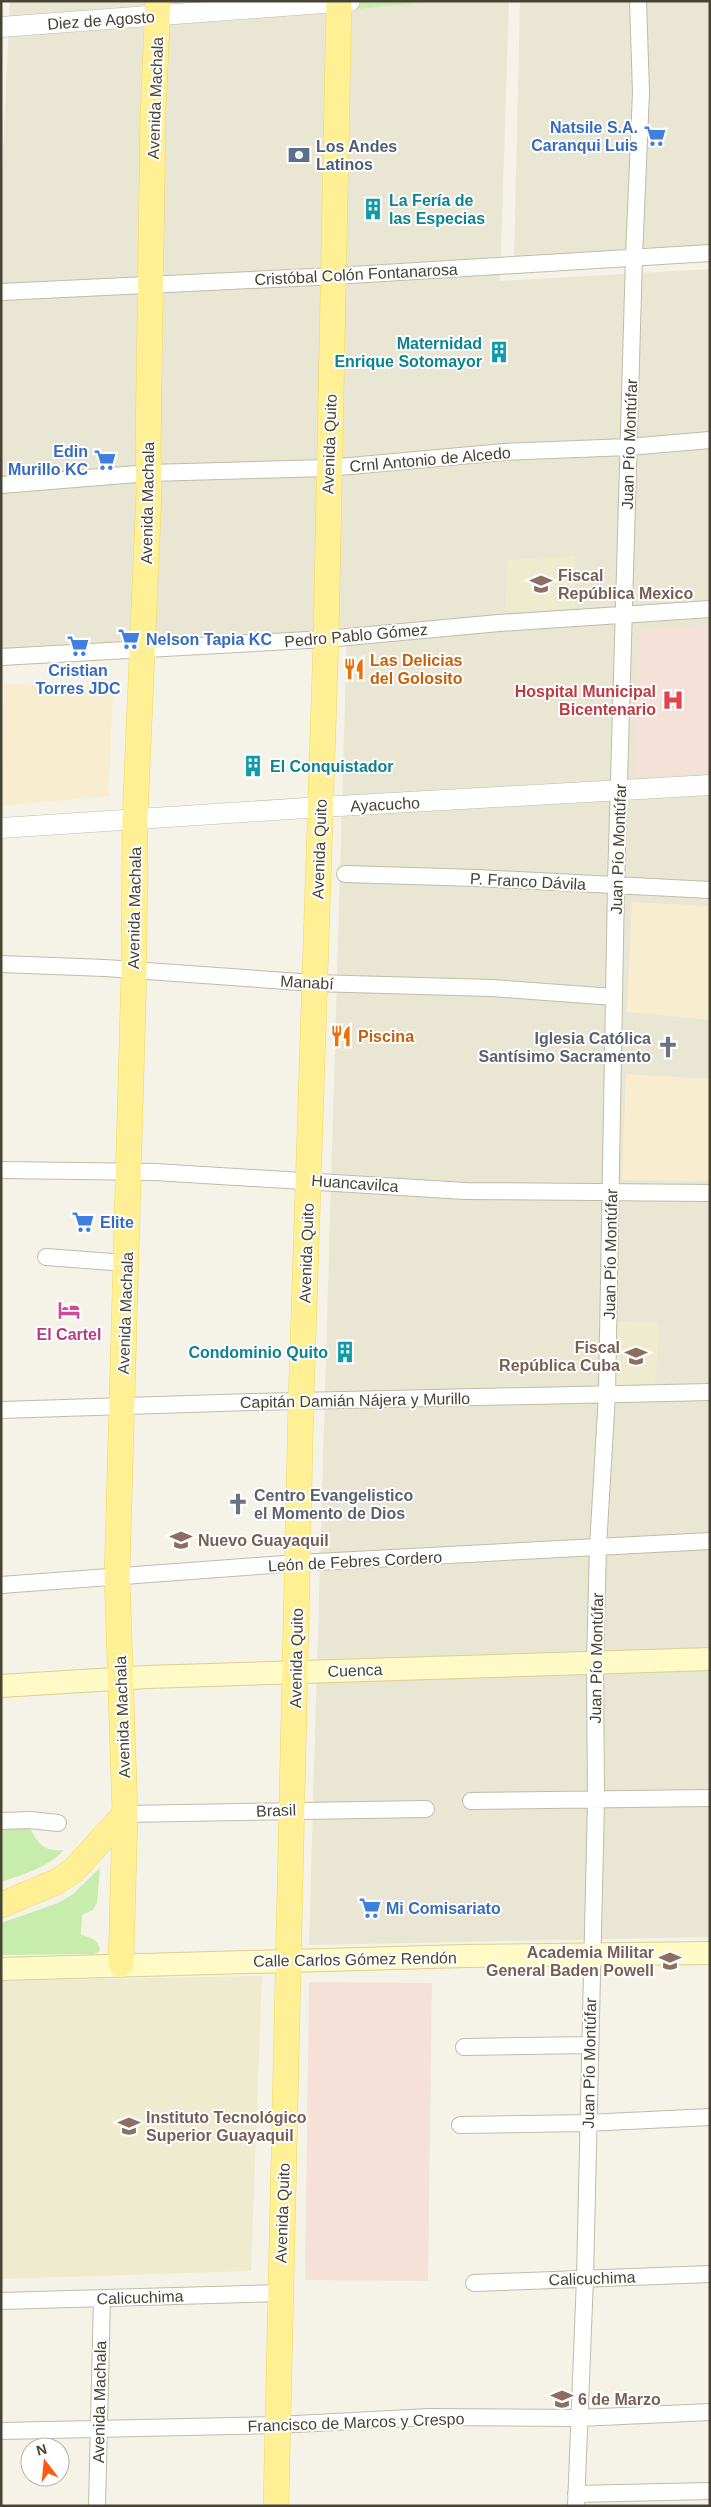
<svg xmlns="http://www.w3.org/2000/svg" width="711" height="2507" viewBox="0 0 711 2507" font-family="Helvetica,sans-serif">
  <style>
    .residential { fill: #e9e6d4 }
    .commercial { fill: #f9edd0 }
    .education { fill: #efebcf }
    .medical { fill: #f6e1d9 }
    .green { fill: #c6edac }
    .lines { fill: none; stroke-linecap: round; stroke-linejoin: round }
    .minor-casing { stroke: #c1bca8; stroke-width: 18 }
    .tertiary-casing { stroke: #c1bca8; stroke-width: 21 }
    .secondary-casing { stroke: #d8d192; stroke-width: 24 }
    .primary-casing { stroke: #efd85b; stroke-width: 26 }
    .minor { stroke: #fff; stroke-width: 16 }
    .tertiary { stroke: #fff; stroke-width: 20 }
    .secondary { stroke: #fffac6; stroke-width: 22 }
    .primary { stroke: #fff095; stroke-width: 25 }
    .labels { text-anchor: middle; stroke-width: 4; stroke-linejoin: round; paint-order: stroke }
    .street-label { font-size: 16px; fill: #484435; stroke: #fff }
    .shop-label { font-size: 16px; font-weight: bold; fill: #366cbe; stroke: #fff; text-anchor: start }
    .service-label { font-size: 16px; font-weight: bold; fill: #4e5e75; stroke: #fff; text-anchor: start }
    .culture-label { font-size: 16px; font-weight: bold; fill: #0d838f; stroke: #fff; text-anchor: start }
    .education-label { font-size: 16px; font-weight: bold; fill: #785e54; stroke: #fff; text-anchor: start }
    .food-label { font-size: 16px; font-weight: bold; fill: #c56008; stroke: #fff; text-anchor: start }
    .health-label { font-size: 16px; font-weight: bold; fill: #be3a42; stroke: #fff; text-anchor: end }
    .worship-label { font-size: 16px; font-weight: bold; fill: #5b616d; stroke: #fff; text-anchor: end }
    .hotel-label { font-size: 16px; font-weight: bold; fill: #b23c85; stroke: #fff }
  </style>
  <rect width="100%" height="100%" fill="#f5f3e7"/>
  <path class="residential" d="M 10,1 L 509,1 L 500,281 L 710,269 L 710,1937 L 309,1945 L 347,630 L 1,654 L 1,195 Z
    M 520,1 L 710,1 L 710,249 L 514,260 Z"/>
  <path class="commercial" d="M 4,684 L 113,687 L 109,796 L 1,806 Z
    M 632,902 L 710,906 L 710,1020 L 627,1012 Z
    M 626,1074 L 710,1079 L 710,1181 L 622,1180 Z"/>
  <path class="education" d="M 575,556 L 575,608 L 505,612 L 507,560 Z
    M 616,1321 L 659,1323 L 655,1388 L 614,1389 Z
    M 262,1976 L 251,2271 L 1,2279 L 1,1981 Z"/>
  <path class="medical" d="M 710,626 L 710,772 L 635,775 L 639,629 Z
    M 309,1982 L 432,1983 L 428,2281 L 305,2280 Z"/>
  <path class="green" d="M 356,1 L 434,1 L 356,9 Z
    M 1,1828 L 30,1828 C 38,1845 45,1852 64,1850 C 47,1868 24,1874 1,1882 Z
    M 100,1868 L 97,1903 L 93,1910 L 82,1915 L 81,1935 C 91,1938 99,1939 100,1951 L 94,1954 L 1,1955 L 1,1923 L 58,1903 L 73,1894 Z"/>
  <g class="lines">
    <g class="minor-casing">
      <path id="minor" d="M 1,292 L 335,276 L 710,253
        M 1,485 L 149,473 L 328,468 L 504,452 L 628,447 L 710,440
        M 1,657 L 326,639 L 499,623 L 710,609
        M 345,874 L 477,878 L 710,890
        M 1,964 L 105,968 L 314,983 L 491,988 L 614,997
        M 1,1170 L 155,1172 L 465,1191 L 710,1193
        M 46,1257 L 126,1263
        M 1,1410 L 252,1402 L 710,1392
        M 1,1585 L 298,1563 L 710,1541
        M 471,1801 L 710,1798
        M 125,1814 L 426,1809
        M 1,1821 L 30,1820 L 58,1823
        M 464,2047 L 589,2045
        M 460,2125 L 587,2123 L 710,2117
        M 474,2283 L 710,2274
        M 1,2301 L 280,2293
        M 1,2431 L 277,2425 L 429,2417 L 579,2418 L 710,2412
        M 576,2494 L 710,2491
        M 97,2506 L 102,2298
        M 576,2506 L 585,2278 L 596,1801 L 595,1663 L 598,1547 L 607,1394 L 616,885 L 634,257 L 641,92 L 638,1"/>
    </g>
    <g class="tertiary-casing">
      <path id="tertiary" d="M 1,27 L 350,1
        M 1,828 L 321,807 L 710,785"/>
    </g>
    <g class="secondary-casing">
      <path id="secondary" d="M 1,1686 L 147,1677 L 710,1659
        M 1,1969 L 464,1956 L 710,1953"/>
    </g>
    <g class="primary-casing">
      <path id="primary" d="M 1,1905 L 56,1882 L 74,1870 L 125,1814
        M 121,1964 L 125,1814 L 117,1576 L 134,971 L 135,819 L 149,492 L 148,448 L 153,114 L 158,1
        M 276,2506 L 301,1401 L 326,639 L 339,1"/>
    </g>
    <use href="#minor" class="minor"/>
    <use href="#tertiary" class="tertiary"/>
    <use href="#secondary" class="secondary"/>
    <use href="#primary" class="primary"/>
  </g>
  <defs>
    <g id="supermarket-bare" transform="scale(1.725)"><path d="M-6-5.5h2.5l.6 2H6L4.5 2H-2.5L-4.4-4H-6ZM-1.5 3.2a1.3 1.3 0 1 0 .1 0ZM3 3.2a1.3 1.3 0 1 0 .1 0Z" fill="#3f7fe0" stroke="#fff" stroke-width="2.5" paint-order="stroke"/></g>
    <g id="bank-bare" transform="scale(1.725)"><path d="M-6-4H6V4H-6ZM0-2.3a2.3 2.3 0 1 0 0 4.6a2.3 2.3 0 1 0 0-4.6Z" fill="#5c6f8a" stroke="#fff" stroke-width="2.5" paint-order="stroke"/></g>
    <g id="building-bare" transform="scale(1.725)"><path d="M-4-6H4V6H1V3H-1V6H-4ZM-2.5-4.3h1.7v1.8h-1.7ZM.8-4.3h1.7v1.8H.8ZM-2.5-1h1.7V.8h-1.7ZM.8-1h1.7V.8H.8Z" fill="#0f9aa8" stroke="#fff" stroke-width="2.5" paint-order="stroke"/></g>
    <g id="school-bare" transform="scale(1.725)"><path d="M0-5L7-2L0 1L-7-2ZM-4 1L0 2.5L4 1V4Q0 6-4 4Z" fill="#8d6e63" stroke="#fff" stroke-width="2.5" paint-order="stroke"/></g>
    <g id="restaurant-bare" transform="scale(1.725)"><path d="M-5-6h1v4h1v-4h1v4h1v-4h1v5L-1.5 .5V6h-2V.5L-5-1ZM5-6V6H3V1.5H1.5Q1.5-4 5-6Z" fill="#e8710a" stroke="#fff" stroke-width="2.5" paint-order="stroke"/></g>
    <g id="hospital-bare" transform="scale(1.725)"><path d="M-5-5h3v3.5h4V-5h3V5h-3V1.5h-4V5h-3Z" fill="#e0444e" stroke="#fff" stroke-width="2.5" paint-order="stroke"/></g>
    <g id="church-bare" transform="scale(1.725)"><path d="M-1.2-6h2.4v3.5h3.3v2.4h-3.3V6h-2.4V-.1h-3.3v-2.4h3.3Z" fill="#6b7280" stroke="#fff" stroke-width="2.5" paint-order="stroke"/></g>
    <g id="hotel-bare" transform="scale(1.725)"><path d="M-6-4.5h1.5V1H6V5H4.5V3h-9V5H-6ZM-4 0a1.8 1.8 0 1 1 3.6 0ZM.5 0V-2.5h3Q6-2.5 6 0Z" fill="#d1479c" stroke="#fff" stroke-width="2.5" paint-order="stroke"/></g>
    <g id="university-bare" transform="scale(1.725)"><path d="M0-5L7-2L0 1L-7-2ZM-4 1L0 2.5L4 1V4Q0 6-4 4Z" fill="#8d6e63" stroke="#fff" stroke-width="2.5" paint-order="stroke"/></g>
  </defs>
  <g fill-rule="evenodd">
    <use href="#supermarket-bare" x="655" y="136"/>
    <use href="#bank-bare" x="299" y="155"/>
    <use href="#building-bare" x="373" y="209"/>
    <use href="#building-bare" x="499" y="352"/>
    <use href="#supermarket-bare" x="105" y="460"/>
    <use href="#school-bare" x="541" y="584"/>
    <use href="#supermarket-bare" x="129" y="639"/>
    <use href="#supermarket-bare" x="78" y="646"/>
    <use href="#restaurant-bare" x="354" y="669"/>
    <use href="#hospital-bare" x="673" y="700"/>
    <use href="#building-bare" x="253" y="766"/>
    <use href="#restaurant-bare" x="341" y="1036"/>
    <use href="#church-bare" x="668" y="1047"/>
    <use href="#supermarket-bare" x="83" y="1222"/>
    <use href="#hotel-bare" x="69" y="1310"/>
    <use href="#building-bare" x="345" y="1352"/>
    <use href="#school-bare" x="636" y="1356"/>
    <use href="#church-bare" x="238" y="1504"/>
    <use href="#school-bare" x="181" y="1540"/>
    <use href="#supermarket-bare" x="370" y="1908"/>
    <use href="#school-bare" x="670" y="1961"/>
    <use href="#school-bare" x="129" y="2126"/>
    <use href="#university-bare" x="562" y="2399"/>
  </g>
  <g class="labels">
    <g class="street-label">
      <text transform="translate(101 20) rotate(-4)" y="6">Diez de Agosto</text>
      <text transform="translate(155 98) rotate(-88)" y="6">Avenida Machala</text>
      <text transform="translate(356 274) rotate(-3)" y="6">Cristóbal Colón Fontanarosa</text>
      <text transform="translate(329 444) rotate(-88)" y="6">Avenida Quito</text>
      <text transform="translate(629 444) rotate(-88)" y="6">Juan Pío Montúfar</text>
      <text transform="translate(430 459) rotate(-5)" y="6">Crnl Antonio de Alcedo</text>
      <text transform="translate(147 503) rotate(-89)" y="6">Avenida Machala</text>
      <text transform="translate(356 635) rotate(-5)" y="6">Pedro Pablo Gómez</text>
      <text transform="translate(385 804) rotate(-3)" y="6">Ayacucho</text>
      <text transform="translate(319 849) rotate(-88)" y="6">Avenida Quito</text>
      <text transform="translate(618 849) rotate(-88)" y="6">Juan Pío Montúfar</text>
      <text transform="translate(528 881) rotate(3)" y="6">P. Franco Dávila</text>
      <text transform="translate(134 908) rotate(-89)" y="6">Avenida Machala</text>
      <text transform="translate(307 982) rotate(3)" y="6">Manabí</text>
      <text transform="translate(355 1183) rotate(4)" y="6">Huancavilca</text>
      <text transform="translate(306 1253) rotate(-88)" y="6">Avenida Quito</text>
      <text transform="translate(610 1254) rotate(-89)" y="6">Juan Pío Montúfar</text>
      <text transform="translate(125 1313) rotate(-88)" y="6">Avenida Machala</text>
      <text transform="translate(355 1400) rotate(-1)" y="6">Capitán Damián Nájera y Murillo</text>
      <text transform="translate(355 1561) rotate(-3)" y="6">León de Febres Cordero</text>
      <text transform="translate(296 1658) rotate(-89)" y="6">Avenida Quito</text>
      <text transform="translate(596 1658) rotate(-89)" y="6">Juan Pío Montúfar</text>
      <text transform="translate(355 1670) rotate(-2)" y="6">Cuenca</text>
      <text transform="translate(122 1717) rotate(-92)" y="6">Avenida Machala</text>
      <text transform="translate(276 1810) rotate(-2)" y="6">Brasil</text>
      <text transform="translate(355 1959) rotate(-1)" y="6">Calle Carlos Gómez Rendón</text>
      <text transform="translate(589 2063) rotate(-89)" y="6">Juan Pío Montúfar</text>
      <text transform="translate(282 2213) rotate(-88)" y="6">Avenida Quito</text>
      <text transform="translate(592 2278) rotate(-2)" y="6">Calicuchima</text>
      <text transform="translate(140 2297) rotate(-2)" y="6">Calicuchima</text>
      <text transform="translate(99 2402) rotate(-89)" y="6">Avenida Machala</text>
      <text transform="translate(356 2422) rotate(-2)" y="6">Francisco de Marcos y Crespo</text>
    </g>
    <g class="shop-label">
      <text x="638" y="133" text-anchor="end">Natsile S.A.<tspan x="638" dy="18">Caranqui Luis</tspan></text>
      <text x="88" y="457" text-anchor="end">Edin<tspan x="88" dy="18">Murillo KC</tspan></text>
      <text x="146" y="645">Nelson Tapia KC</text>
      <text x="78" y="676" text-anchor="middle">Cristian<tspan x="78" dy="18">Torres JDC</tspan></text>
      <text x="100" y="1228">Elite</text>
      <text x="386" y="1914">Mi Comisariato</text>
    </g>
    <g class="service-label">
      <text x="316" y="152">Los Andes<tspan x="316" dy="18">Latinos</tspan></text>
    </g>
    <g class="culture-label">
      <text x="389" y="206">La Fería de<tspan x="389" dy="18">las Especias</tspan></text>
      <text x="482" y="349" text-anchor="end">Maternidad<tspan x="482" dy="18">Enrique Sotomayor</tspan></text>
      <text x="270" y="772">El Conquistador</text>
      <text x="328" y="1358" text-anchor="end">Condominio Quito</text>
    </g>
    <g class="education-label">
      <text x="558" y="581">Fiscal<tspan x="558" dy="18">República Mexico</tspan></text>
      <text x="620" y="1353" text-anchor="end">Fiscal<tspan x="620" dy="18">República Cuba</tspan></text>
      <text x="198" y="1546">Nuevo Guayaquil</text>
      <text x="654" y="1958" text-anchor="end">Academia Militar<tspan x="654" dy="18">General Baden Powell</tspan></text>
      <text x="146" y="2123">Instituto Tecnológico<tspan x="146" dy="18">Superior Guayaquil</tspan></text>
      <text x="578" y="2405">6 de Marzo</text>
    </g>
    <g class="food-label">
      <text x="370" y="666">Las Delicias<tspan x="370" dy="18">del Golosito</tspan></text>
      <text x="358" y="1042">Piscina</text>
    </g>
    <g class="health-label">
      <text x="656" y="697">Hospital Municipal<tspan x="656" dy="18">Bicentenario</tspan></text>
    </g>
    <g class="worship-label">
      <text x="651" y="1044">Iglesia Católica<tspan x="651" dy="18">Santísimo Sacramento</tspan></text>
      <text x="254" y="1501" text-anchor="start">Centro Evangelistico<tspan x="254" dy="18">el Momento de Dios</tspan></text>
    </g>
    <g class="hotel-label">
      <text x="69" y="1340">El Cartel</text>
    </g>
  </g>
  <rect width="711" height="2507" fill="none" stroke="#484435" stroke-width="5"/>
  <g transform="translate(45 2462) rotate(344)"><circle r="24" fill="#ffffff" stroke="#b6b4ae"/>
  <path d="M0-4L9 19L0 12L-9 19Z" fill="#ff5913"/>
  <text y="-8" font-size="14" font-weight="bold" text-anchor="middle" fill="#484435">N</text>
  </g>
</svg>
